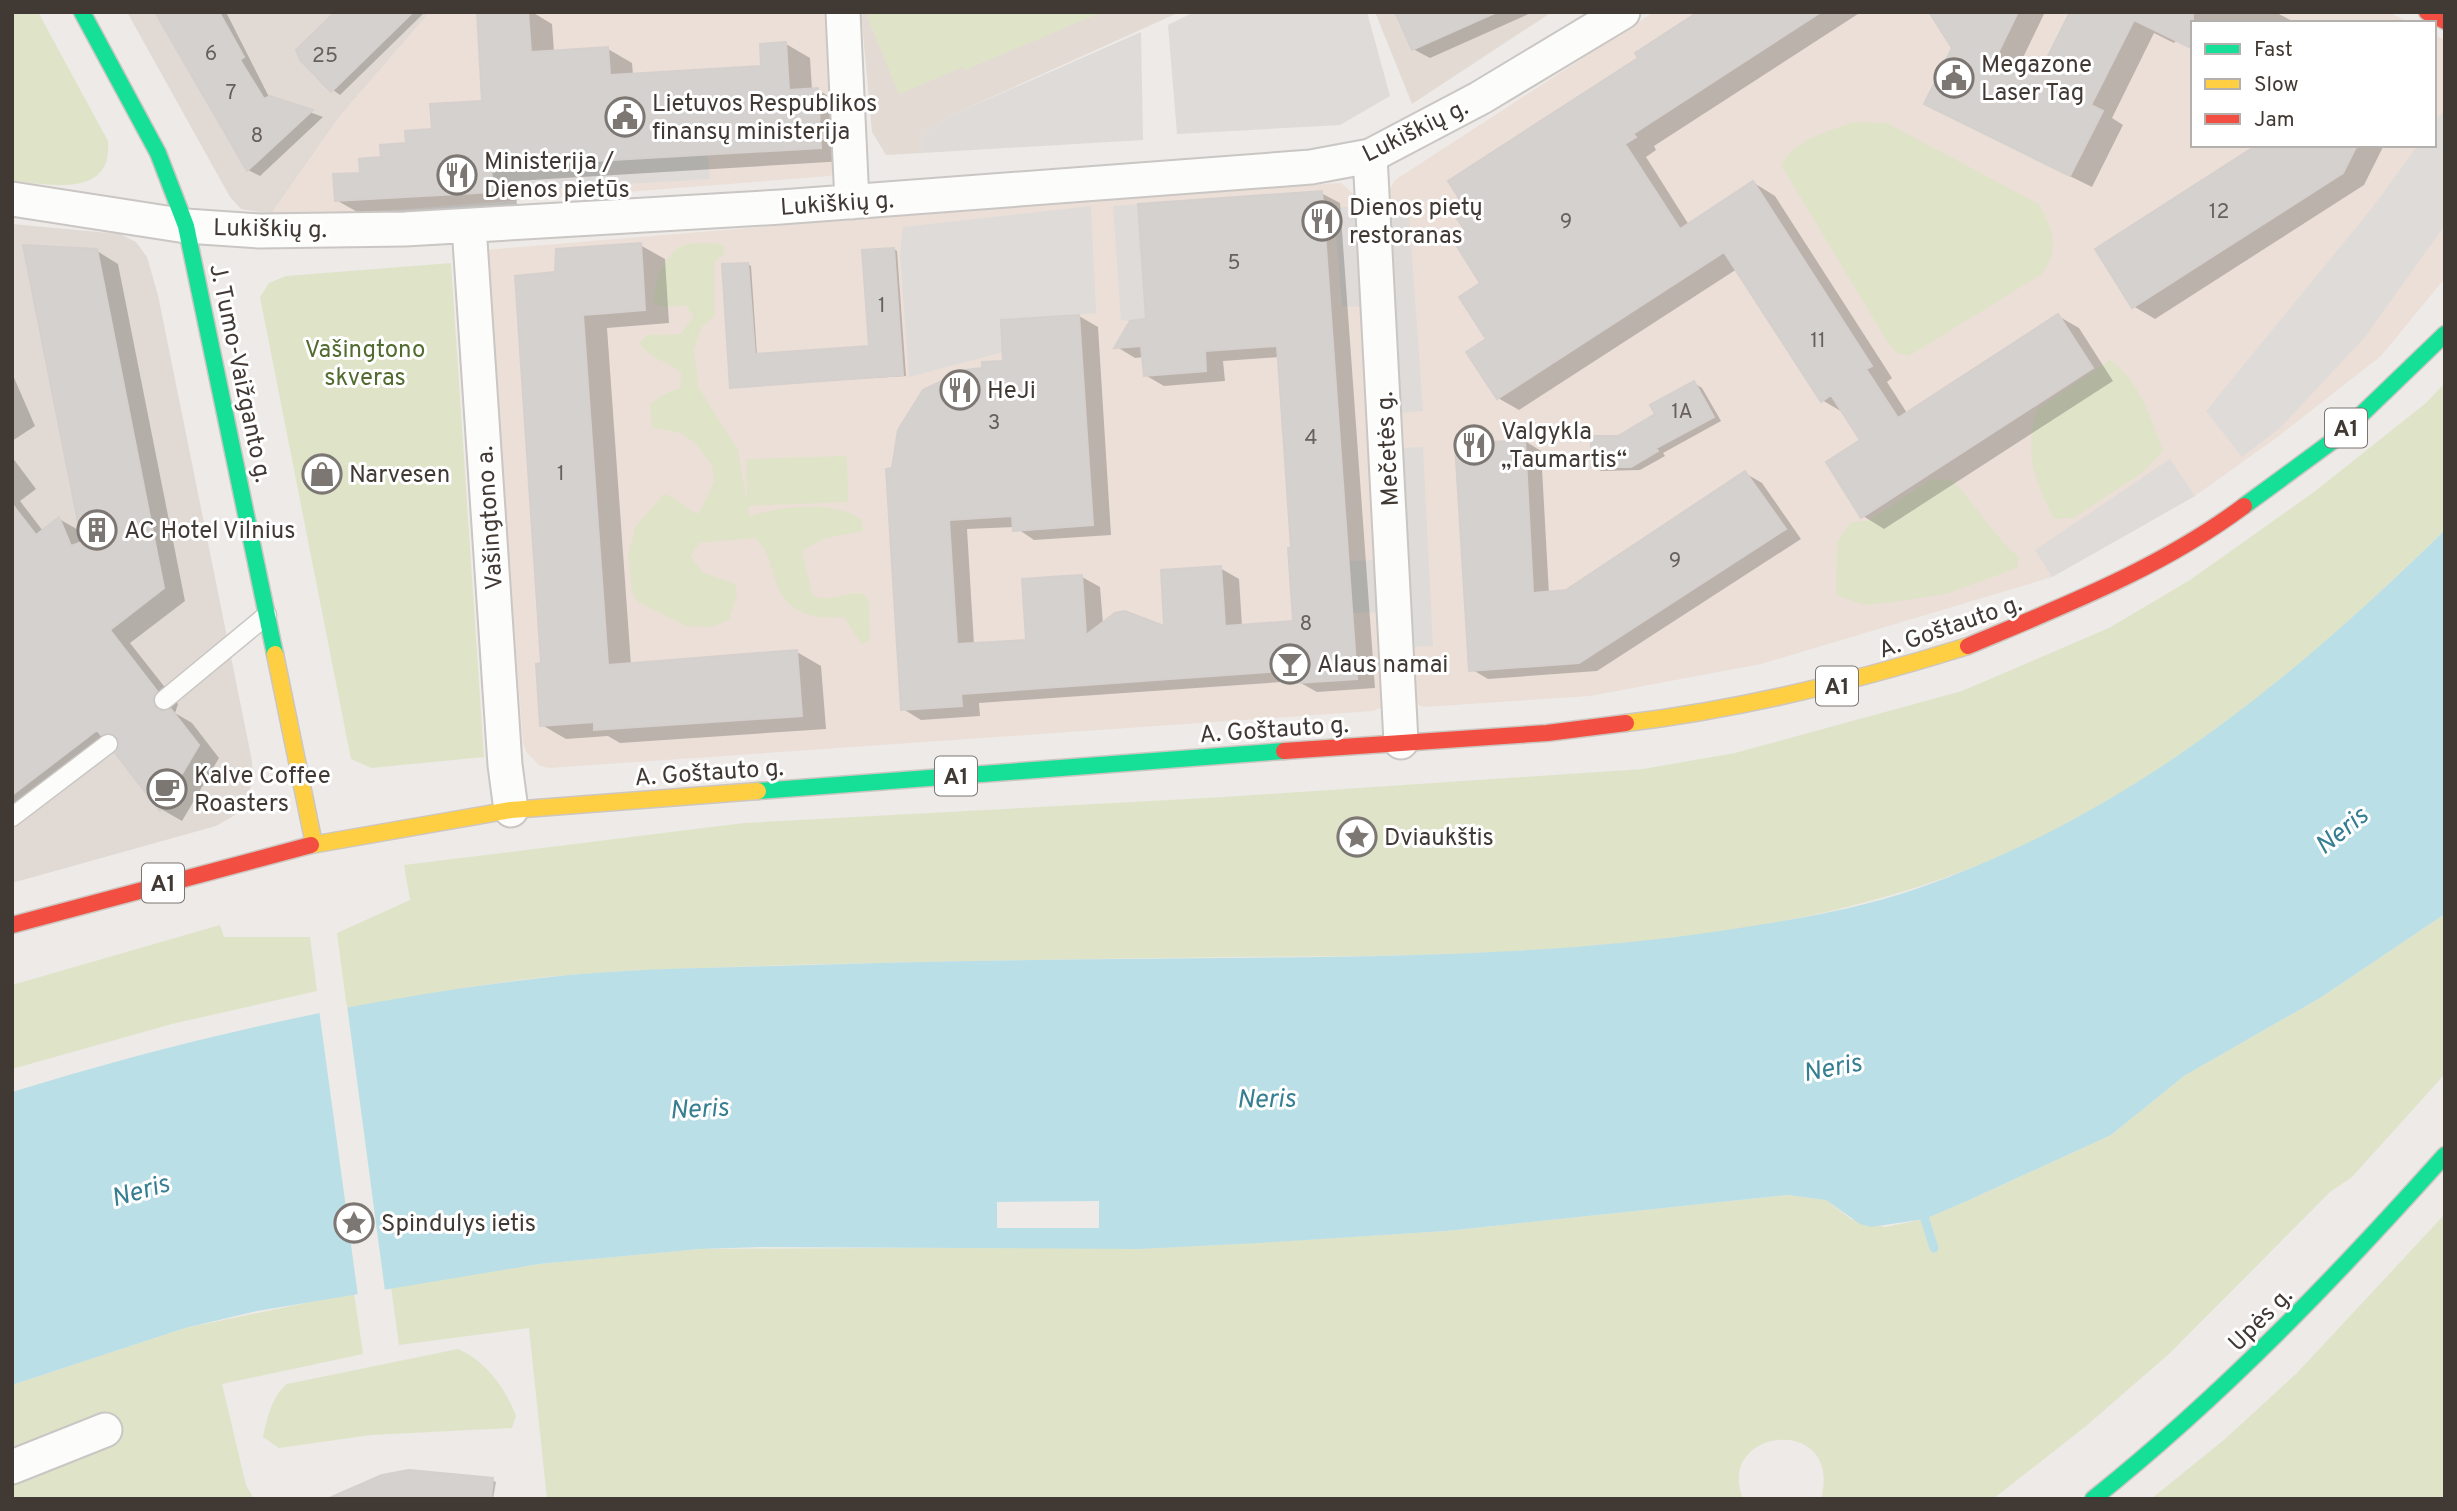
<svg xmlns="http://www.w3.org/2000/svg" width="2457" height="1511" viewBox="0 0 2457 1511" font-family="Overpass,sans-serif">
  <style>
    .residential { fill: #e1dad4 }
    .commercial { fill: #ecdfd7 }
    .education { fill: #e3dbd3 }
    .green { fill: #dfe4c9 }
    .parking { fill: #dedbd8 }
    .water { fill: #bbdfe7 }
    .pier { fill: #edeae7 }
    .shadow { fill: #0003 }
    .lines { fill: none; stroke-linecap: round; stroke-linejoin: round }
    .stream { stroke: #bbdfe7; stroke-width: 9 }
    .building { fill: #d5d1ce; stroke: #d5d0cd; stroke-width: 2 }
    .lane-casing { stroke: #c9c6c3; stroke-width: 21 }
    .street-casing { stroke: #c9c6c3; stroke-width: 37 }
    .fast-casing { stroke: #cdc6c0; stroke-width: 19 }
    .slow-casing { stroke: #cdc6c0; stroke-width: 19 }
    .jam-casing { stroke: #cdc6c0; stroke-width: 19 }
    .lane { stroke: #fcfcfb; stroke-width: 18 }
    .street { stroke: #fcfcfb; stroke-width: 33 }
    .fast { stroke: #16e098; stroke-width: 16 }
    .slow { stroke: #ffcf43; stroke-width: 16 }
    .jam { stroke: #f24e42; stroke-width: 16 }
    .labels { text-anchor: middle; stroke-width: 6; stroke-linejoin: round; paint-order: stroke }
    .number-label { font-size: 21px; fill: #68605c }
    .shield { fill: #fff; stroke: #7a7471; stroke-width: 2 }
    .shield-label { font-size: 23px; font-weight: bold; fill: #413934 }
    .poi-label { font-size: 24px; fill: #413934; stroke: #fff; text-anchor: start }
    .street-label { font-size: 24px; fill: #413934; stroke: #fff }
    .park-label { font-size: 24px; fill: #526b2f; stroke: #fff }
    .water-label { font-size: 26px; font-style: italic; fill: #367e92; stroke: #fff }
  </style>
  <rect width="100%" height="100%" fill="#edeae7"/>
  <path class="residential" d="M 127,12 L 430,12 L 340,116 L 271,214 L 241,209 L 230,197 Z
    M 12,224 L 120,234 L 136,242 L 147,257 L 158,295 L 252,761 L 253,780 L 247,799 L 235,815 L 216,826 L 12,883 Z"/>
  <path class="commercial" d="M 430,12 L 837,12 L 842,169 L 830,176 L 343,214 L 271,214 L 340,116 Z
    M 1654,12 L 2389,12 L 2410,23 L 2193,23 L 2193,145 L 2434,145 L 2434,35 L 2445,40 L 2445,278 L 2381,356 L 2276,438 L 2195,496 L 2052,577 L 1761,664 L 1590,696 L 1424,707 L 1416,704 L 1411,694 L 1388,192 L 1395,180 Z
    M 1341,183 L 1359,199 L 1383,707 L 1373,711 L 549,768 L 540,766 L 527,753 L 523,743 L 485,250 L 905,215 L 963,207 Z"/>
  <path class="education" d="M 861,12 L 1180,12 L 952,115 L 921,137 L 922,153 L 886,155 L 872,132 Z
    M 1375,12 L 1552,12 L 1412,104 Z"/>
  <path class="green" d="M 12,12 L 38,12 L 108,141 C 113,199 49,184 12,181 Z
    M 875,12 L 1102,12 L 965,70 L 963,67 L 899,94 L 867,16 Z
    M 1854,122 L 1887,123 L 2039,204 C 2053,228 2060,251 2042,274 L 1909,356 L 1897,353 L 1888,343 L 1781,165 C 1796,138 1827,132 1854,122 Z
    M 715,243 L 725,246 L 724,254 L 715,261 L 715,316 L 702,327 L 694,351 L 699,388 L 738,450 L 747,502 L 746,459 L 847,456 L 848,502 L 748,506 L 750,516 C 782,506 832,500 861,519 L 863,531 L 823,539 L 802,551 L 813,596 C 834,603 845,590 864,594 L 869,601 L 870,640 L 861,644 L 844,617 C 815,620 786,614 776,582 C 768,560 772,557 755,538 L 699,543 L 691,556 L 702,572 L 735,584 L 737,595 L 729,620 L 712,627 L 686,626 L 638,602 L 632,592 L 628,555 L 635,527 L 664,494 C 680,499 685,509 699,514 L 714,481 L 711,464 L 696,444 L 679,432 L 652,428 L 650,404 L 664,394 L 680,388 L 681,372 C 666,361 649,358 639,343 L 647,335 L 681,334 L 693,317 L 686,305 L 666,307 L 654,304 C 653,285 662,256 682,246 C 690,242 706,244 715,243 Z
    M 451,263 L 484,757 L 371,768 L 351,759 L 260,297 L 269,283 L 286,276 Z
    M 2110,360 C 2140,381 2151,418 2163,451 L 2142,473 L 2074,518 L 2054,519 C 2033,478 2025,456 2036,410 Z
    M 2445,383 L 2445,530 C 2310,662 2164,791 1987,862 C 1751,957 1488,955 1238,957 C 1089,959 940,961 791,965 C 709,968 627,969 546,977 C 479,984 413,997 347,1009 L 337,933 L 410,900 L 404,865 L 744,823 L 1224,797 L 1643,769 L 1735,753 L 1962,691 L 2109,628 L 2190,580 L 2314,492 L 2426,403 Z
    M 1931,479 L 1953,480 C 1976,506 1993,535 2019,557 L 2017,568 L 1949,593 L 1902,601 L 1864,605 L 1836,595 L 1837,542 L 1850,523 L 1869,520 Z
    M 2445,914 L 2445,1074 L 2352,1177 L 2330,1192 L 2169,1354 L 2086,1426 L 1993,1499 L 1821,1499 C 1844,1413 1714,1427 1743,1499 L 547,1499 L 529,1328 L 399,1345 L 391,1287 L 539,1264 L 700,1249 L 1201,1246 L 1446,1231 L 1788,1195 L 1826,1200 L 1851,1219 L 1885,1227 L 1925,1219 L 1967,1201 L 2111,1135 L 2184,1076 L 2320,998 Z
    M 220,925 L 224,937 L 310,937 L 317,991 L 172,1024 L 12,1069 L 12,985 Z
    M 2445,1214 L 2445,1499 L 2151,1499 L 2225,1439 L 2297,1373 Z
    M 354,1293 L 363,1354 L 222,1384 L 246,1485 L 254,1499 L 12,1499 L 12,1385 L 185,1328 Z
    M 458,1349 C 486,1361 506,1389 516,1416 L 512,1428 L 371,1435 L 279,1448 L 263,1437 C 267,1419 272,1396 287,1384 Z"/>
  <path class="parking" d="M 1194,12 L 1367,12 L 1390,96 L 1340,125 L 1177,134 L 1168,25 Z
    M 1141,32 L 1143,140 L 922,153 L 921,137 L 952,115 Z
    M 2445,109 L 2445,225 L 2365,337 L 2280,428 L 2242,457 L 2206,411 L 2372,208 L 2418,145 L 2434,145 L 2434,123 Z
    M 708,155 L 710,179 L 493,192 L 491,167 Z
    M 1408,201 L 1423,411 L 1399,413 L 1384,203 Z
    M 1138,204 L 1146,319 L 1130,321 L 1121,320 L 1113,206 Z
    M 1091,206 L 1096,313 L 1002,320 L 1003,352 L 909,377 L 900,254 L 903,227 Z
    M 1357,206 L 1365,306 L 1342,307 L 1334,208 Z
    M 1423,447 L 1433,646 L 1412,647 L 1401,448 Z
    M 2170,459 L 2195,496 L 2052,577 L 2035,550 Z
    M 1376,560 L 1380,612 L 1353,613 L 1349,561 Z"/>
  <path class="water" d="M 2445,530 L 2445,914 L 2320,998 L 2184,1076 L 2111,1135 L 1967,1201 L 1925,1219 L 1871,1227 L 1860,1224 L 1826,1200 L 1788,1195 L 1446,1231 L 1260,1243 L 1139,1249 L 761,1247 L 700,1249 L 539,1264 L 257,1311 L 185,1328 L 12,1385 L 12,1092 C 184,1039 363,998 541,978 C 618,969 696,968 773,966 C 889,962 1006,960 1122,959 C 1324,956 1527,960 1727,930 C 1791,920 1855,910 1916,889 C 2125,817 2289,683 2445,530 Z"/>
  <path class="pier" d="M 347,1005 L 385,1291 L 358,1296 L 319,1010 Z
    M 1099,1201 L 1099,1228 L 997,1228 L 997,1202 Z"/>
  <path class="shadow" d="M 155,12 L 226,12 L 269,97 L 323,117 L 260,176 L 248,170 Z
    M 338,12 L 425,12 L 340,95 L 333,90 Z
    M 486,12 L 532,12 L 552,24 L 554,52 L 608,49 L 632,63 L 633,75 L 763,68 L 786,44 L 810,58 L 812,90 L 818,90 L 842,104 L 845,161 L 515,181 L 517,205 L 361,214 L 336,200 L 383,159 L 484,103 Z
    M 1397,12 L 1533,12 L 1430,58 L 1413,49 Z
    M 1701,12 L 1861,12 L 1654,146 L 1656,150 L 1646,157 L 1689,225 L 1754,183 L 1775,196 L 1892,378 L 1887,382 L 1907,413 L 2058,316 L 2079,328 L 2113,381 L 1884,529 L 1863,516 L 1863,440 L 1844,413 L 1822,400 L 1737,269 L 1519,410 L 1498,398 L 1483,283 L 1468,233 L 1641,58 Z
    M 1931,12 L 2045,12 L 2017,70 L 2038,80 L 2072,12 L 2275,12 L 2296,23 L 2193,23 L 2174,43 L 2154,33 L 2112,118 L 2123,125 L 2092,187 L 1948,116 L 1954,48 Z
    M 2260,145 L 2384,145 L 2364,185 L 2155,319 L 2133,306 Z
    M 1321,193 L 1340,203 L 1375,688 L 1317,692 L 1297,681 L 979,703 L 980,716 L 921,720 L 903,709 L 894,470 L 984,369 L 1005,363 L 1079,316 L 1098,327 L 1111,535 L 1034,540 L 1015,527 L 967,529 L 974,645 L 1028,641 L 1082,577 L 1100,587 L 1103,624 L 1166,629 L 1220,568 L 1239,579 L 1242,626 L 1295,623 L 1279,357 L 1223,361 L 1225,381 L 1164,386 L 1145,375 L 1144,357 L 1135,358 L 1117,347 Z
    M 640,245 L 665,259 L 669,323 L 607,328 L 631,665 L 797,652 L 821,666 L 826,729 L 620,743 L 608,736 L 566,739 L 542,725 L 557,274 Z
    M 894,249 L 897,251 L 906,376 L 732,387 L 748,264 L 751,266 L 757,355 L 871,348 Z
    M 97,251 L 118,264 L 185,601 L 130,643 L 178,704 L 175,713 L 192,723 L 219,758 L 182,821 L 161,809 L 117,753 L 121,744 L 117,742 L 12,823 L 12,457 L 36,489 L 20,501 L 43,531 L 59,519 L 82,532 Z
    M 12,373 L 35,426 L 12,441 Z
    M 1694,383 L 1702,388 L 1721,421 L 1663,453 L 1665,456 L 1640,470 L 1601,471 L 1593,466 L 1618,437 L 1657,415 Z
    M 1525,441 L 1541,451 L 1549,594 L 1566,592 L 1745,473 L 1762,483 L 1801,539 L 1597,671 L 1488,679 L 1471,669 Z
    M 492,1480 L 496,1482 L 493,1499 L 330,1499 Z"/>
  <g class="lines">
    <path class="stream" d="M 1922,1210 L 1934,1248"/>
  </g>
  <path class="building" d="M 155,12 L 219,12 L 244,57 L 240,60 L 264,99 L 270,96 L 313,110 L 247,171 Z
    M 335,12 L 413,12 L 331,92 L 300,60 L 296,50 Z
    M 477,12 L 528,12 L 531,52 L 608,47 L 610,75 L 761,66 L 760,44 L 786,42 L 789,90 L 818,88 L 821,148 L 491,167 L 493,192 L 335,201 L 333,174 L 360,173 L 359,159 L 381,157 L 380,145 L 406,143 L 405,131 L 432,129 L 430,104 L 482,101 Z
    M 1395,12 L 1497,12 L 1412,50 Z
    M 1698,12 L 1821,12 L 1633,134 L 1636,137 L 1625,144 L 1680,229 L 1753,181 L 1872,366 L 1866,369 L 1898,418 L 2058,314 L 2093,368 L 1861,518 L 1826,462 L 1860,440 L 1831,395 L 1821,402 L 1724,252 L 1497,399 L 1466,352 L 1486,339 L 1459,297 L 1480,283 L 1453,240 L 1466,232 L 1451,210 L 1462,203 L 1448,181 L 1638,58 L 1635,53 Z
    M 1929,12 L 2018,12 L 1996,57 L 2037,78 L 2070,12 L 2193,12 L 2193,49 L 2134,20 L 2091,105 L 2103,111 L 2070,176 L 1924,104 L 1952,48 Z
    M 2257,145 L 2357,145 L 2343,173 L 2132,308 L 2095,249 Z
    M 1322,191 L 1357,679 L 1297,683 L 1296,670 L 961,694 L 962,706 L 901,710 L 886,469 L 892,468 L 898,430 L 923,390 L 965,370 L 982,368 L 982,362 L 1003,361 L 1001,320 L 1079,315 L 1093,525 L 1013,531 L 1012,516 L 949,520 L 957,644 L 1026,640 L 1022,579 L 1064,576 L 1082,575 L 1086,635 L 1115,613 L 1125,611 L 1164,626 L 1161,570 L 1221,566 L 1225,626 L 1293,621 L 1288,548 L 1291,548 L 1277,346 L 1205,351 L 1206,371 L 1144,376 L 1141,346 L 1114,348 L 1130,321 L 1146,319 L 1138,204 Z
    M 641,243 L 645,310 L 583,315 L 608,665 L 797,650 L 802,716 L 594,730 L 594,722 L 540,726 L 536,664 L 541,663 L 515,276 L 555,272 L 556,249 Z
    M 23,245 L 97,249 L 164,588 L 110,630 L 157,691 L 153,697 L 155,707 L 161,711 L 171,709 L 199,745 L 160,811 L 115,753 L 119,743 L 117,737 L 107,733 L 101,735 L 97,730 L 12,795 L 12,504 L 36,535 L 59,517 L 71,546 L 82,542 Z
    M 894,248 L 903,375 L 730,388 L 722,264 L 748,263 L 755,354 L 869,346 L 862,250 Z
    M 1694,381 L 1714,417 L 1656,448 L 1658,451 L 1631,467 L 1591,467 L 1591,436 L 1618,436 L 1655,414 L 1650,405 Z
    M 1525,440 L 1533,593 L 1566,590 L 1745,471 L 1786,529 L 1579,663 L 1469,671 L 1455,444 Z
    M 409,1470 L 493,1478 L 491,1499 L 327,1499 L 382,1475 Z"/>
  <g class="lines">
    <g class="lane-casing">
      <path id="lane" d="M 164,700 L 267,615
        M 12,817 L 108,744"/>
    </g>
    <g class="street-casing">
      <path id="street" d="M 843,12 L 852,202
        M 1370,156 L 1401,742
        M 12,199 L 186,226 L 259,231 L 405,229 L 781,207 L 1311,167 L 1370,156 L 1480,98 L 1623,12
        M 469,226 L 505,765 L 511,810
        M 12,1467 L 105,1430"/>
    </g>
    <g class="fast-casing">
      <path id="fast" d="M 82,12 L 158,153 L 186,226 L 275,654
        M 2244,506 L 2338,437 L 2445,334
        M 758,791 L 1284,751
        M 2093,1499 C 2222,1396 2335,1278 2445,1155"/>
    </g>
    <g class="slow-casing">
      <path id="slow" d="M 275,654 L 314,844
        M 1626,723 C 1743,709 1856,681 1968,646
        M 311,845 L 511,810 L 758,791"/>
    </g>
    <g class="jam-casing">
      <path id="jam" d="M 2427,12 L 2445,21
        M 1968,646 C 2063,606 2161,568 2244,506
        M 1284,751 L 1547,733 L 1626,723
        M 12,925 L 311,845"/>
    </g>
    <use href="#lane" class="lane"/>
    <use href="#street" class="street"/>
    <use href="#fast" class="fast"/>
    <use href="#slow" class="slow"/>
    <use href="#jam" class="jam"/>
  </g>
  <defs>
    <g id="civic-ring" transform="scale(2.0125)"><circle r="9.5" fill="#fff" stroke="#7d7773" stroke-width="1.5"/><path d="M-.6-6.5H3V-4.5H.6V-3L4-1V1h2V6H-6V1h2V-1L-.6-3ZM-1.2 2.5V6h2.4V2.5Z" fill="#7d7773"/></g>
    <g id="restaurant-ring" transform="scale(2.0125)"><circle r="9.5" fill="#fff" stroke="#7d7773" stroke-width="1.5"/><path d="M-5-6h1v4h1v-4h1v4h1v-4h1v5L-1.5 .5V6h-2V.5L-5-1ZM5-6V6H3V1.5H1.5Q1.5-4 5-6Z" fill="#7d7773"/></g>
    <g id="shop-ring" transform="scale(2.0125)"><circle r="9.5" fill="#fff" stroke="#7d7773" stroke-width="1.5"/><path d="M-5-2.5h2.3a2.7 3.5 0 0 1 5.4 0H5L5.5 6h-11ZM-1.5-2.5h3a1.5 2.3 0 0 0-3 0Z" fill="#7d7773"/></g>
    <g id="building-ring" transform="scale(2.0125)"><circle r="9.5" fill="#fff" stroke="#7d7773" stroke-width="1.5"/><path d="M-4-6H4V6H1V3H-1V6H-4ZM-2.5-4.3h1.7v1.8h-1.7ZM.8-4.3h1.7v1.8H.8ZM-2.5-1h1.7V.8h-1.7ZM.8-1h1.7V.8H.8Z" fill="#7d7773"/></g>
    <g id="bar-ring" transform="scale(2.0125)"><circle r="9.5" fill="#fff" stroke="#7d7773" stroke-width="1.5"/><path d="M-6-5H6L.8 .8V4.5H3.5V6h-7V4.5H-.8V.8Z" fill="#7d7773"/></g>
    <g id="cafe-ring" transform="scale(2.0125)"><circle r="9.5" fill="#fff" stroke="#7d7773" stroke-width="1.5"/><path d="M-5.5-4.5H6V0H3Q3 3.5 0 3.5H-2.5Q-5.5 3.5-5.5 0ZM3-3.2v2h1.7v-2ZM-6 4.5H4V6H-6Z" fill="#7d7773"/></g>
    <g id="sight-ring" transform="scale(2.0125)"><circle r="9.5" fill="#fff" stroke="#7d7773" stroke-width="1.5"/><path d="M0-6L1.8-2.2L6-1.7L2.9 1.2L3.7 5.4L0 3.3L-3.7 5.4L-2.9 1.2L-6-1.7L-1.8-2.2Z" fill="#7d7773"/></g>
  </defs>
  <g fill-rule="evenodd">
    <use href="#civic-ring" x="1954" y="78"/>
    <use href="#civic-ring" x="625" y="117"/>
    <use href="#restaurant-ring" x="457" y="175"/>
    <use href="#restaurant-ring" x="1322" y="221"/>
    <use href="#restaurant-ring" x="960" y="390"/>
    <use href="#restaurant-ring" x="1474" y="445"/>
    <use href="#shop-ring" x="322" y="474"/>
    <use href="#building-ring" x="97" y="530"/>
    <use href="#bar-ring" x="1290" y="664"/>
    <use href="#cafe-ring" x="167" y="789"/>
    <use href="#sight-ring" x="1357" y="837"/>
    <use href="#sight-ring" x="354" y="1223"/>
  </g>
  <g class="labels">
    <g class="number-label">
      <text x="211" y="60">6</text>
      <text x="325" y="62">25</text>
      <text x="231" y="99">7</text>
      <text x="257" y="142">8</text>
      <text x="2219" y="218">12</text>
      <text x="1566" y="228">9</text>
      <text x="1234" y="269">5</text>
      <text x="882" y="312">1</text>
      <text x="1818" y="347">11</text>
      <text x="1682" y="418">1A</text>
      <text x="994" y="429">3</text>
      <text x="1311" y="444">4</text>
      <text x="561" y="480">1</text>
      <text x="1675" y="567">9</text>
      <text x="1306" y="630">8</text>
    </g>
    <g class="shield">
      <rect x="2325" y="408.5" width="42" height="39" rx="5"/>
      <rect x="1816" y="666.5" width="42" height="39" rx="5"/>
      <rect x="935" y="756.5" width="42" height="39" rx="5"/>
      <rect x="142" y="863.5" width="42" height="39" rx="5"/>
    </g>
    <g class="shield-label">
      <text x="2346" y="436">A1</text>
      <text x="1837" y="694">A1</text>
      <text x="956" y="784">A1</text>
      <text x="163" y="891">A1</text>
    </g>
    <g class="poi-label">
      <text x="1981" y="72">Megazone<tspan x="1981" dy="28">Laser Tag</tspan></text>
      <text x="652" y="111">Lietuvos Respublikos<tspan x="652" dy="28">finansų ministerija</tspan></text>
      <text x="484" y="169">Ministerija /<tspan x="484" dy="28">Dienos pietūs</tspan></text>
      <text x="1349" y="215">Dienos pietų<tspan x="1349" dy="28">restoranas</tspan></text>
      <text x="987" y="398">HeJi</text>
      <text x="1501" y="439">Valgykla<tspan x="1501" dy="28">„Taumartis“</tspan></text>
      <text x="349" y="482">Narvesen</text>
      <text x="124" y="538">AC Hotel Vilnius</text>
      <text x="1317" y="672">Alaus namai</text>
      <text x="194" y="783">Kalve Coffee<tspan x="194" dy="28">Roasters</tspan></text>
      <text x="1384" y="845">Dviaukštis</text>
      <text x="381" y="1231">Spindulys ietis</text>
    </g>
    <g class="street-label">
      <text transform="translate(1415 130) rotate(-26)" y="8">Lukiškių g.</text>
      <text transform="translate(837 203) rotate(-4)" y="8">Lukiškių g.</text>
      <text transform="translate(270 228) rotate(1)" y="8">Lukiškių g.</text>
      <text transform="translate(241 373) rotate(78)" y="8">J. Tumo-Vaižganto g.</text>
      <text transform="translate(1387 449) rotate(-93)" y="8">Mečetės g.</text>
      <text transform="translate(489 518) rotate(-94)" y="8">Vašingtono a.</text>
      <text transform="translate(1950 626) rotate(-19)" y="8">A. Goštauto g.</text>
      <text transform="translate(1274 729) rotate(-4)" y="8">A. Goštauto g.</text>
      <text transform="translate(709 772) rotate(-4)" y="8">A. Goštauto g.</text>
      <text transform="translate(2260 1319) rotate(-45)" y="8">Upės g.</text>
    </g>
    <g class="park-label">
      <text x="365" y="357">Vašingtono<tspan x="365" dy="28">skveras</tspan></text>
    </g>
    <g class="water-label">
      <text transform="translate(2341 830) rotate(-39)" y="9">Neris</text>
      <text transform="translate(1832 1067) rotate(-11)" y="9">Neris</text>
      <text transform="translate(1266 1098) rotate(-1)" y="9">Neris</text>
      <text transform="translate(699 1108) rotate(-3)" y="9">Neris</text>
      <text transform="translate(140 1190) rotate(-16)" y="9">Neris</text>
    </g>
  </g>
  <rect width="2457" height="1511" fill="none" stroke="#413934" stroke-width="28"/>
  <rect x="2191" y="21" width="245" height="126" fill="#ffffff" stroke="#b3b0ae" stroke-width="2"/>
  <rect x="2205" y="44" width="35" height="10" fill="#16e098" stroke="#b3b0ae" stroke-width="2"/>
  <text x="2254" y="56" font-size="21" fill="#413934">Fast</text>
  <rect x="2205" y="79" width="35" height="10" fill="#ffcf43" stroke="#b3b0ae" stroke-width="2"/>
  <text x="2254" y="91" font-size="21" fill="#413934">Slow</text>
  <rect x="2205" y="114" width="35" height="10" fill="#f24e42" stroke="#b3b0ae" stroke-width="2"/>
  <text x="2254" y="126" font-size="21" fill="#413934">Jam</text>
</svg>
